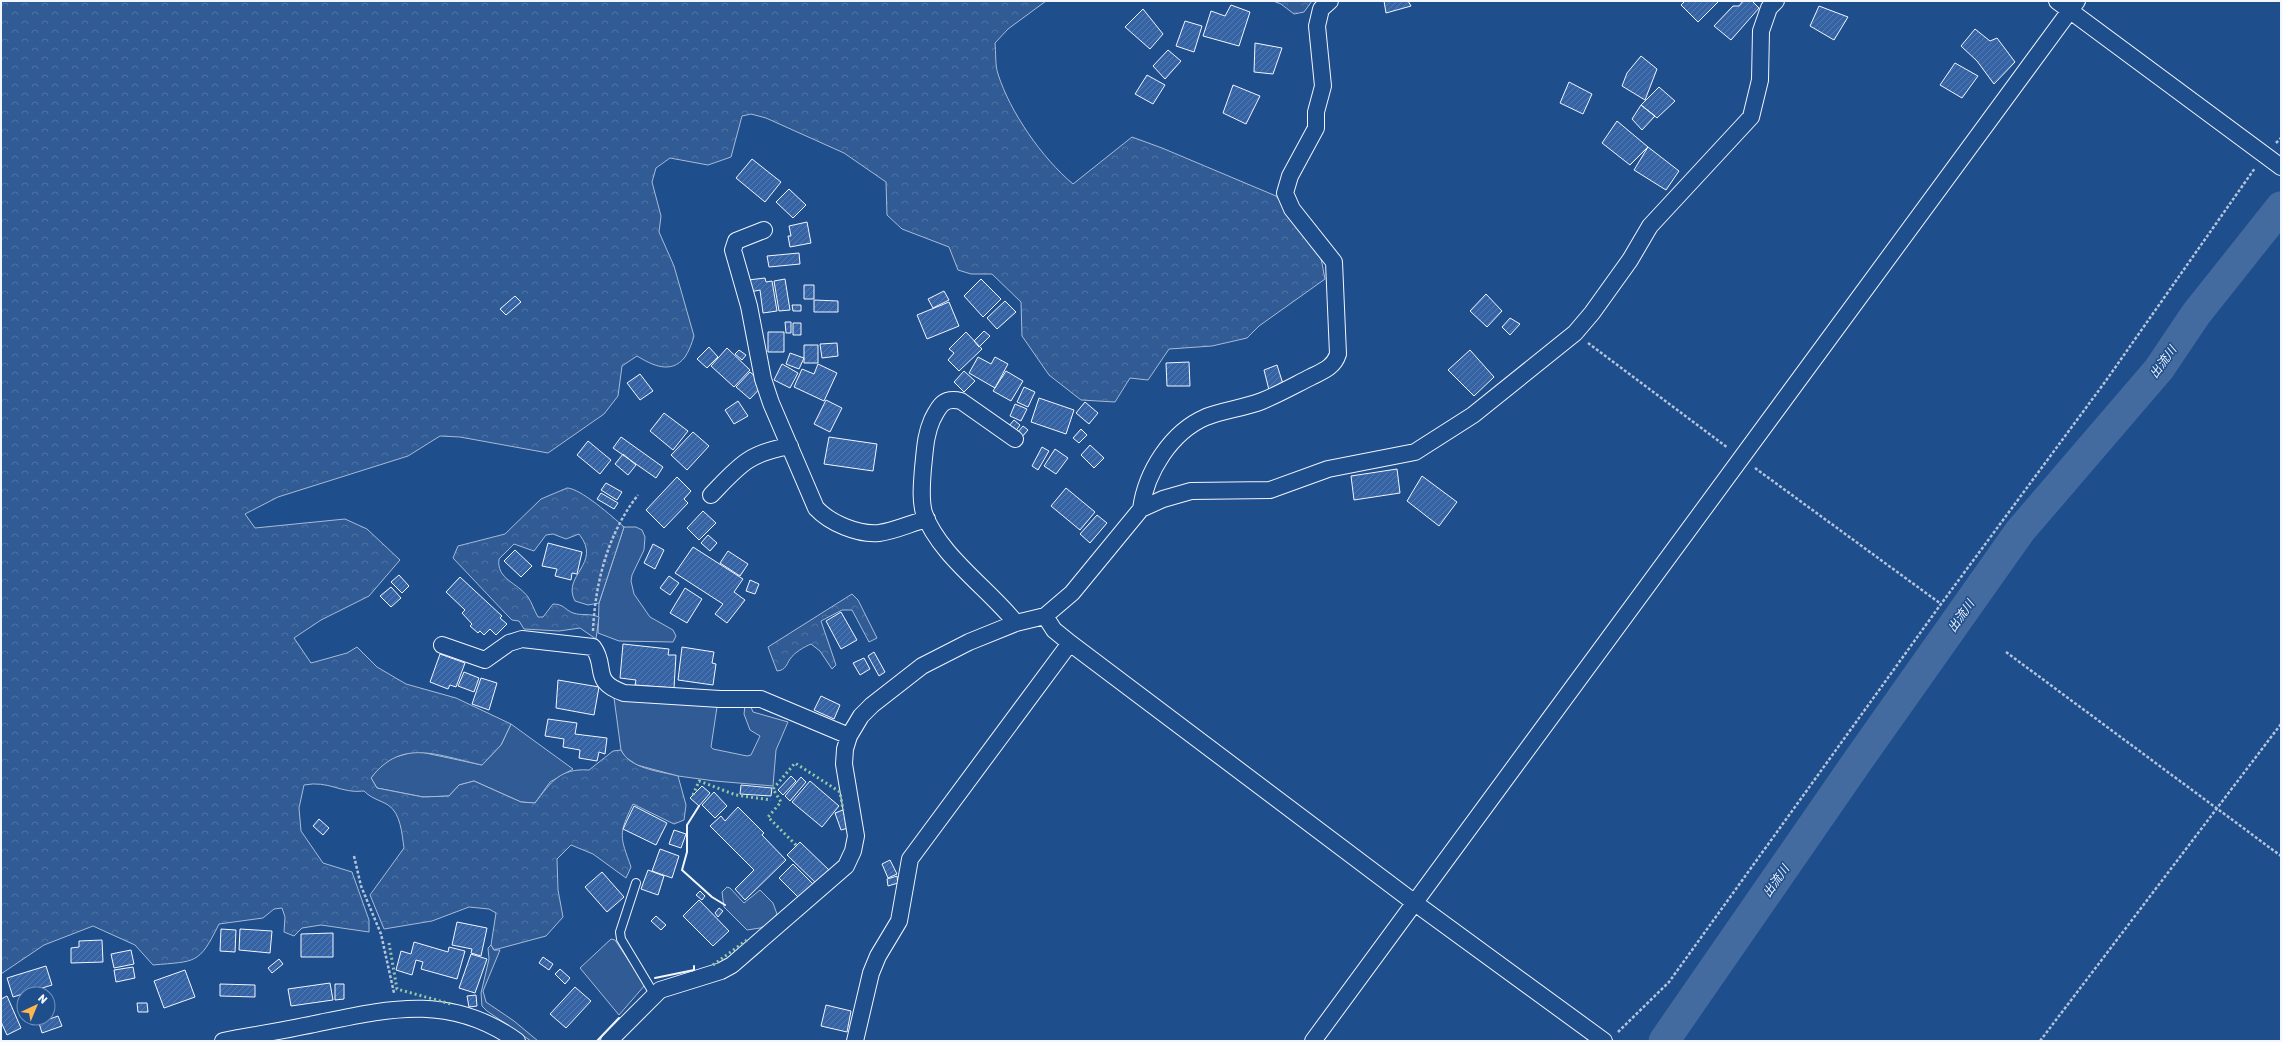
<svg xmlns="http://www.w3.org/2000/svg" width="2282" height="1042" viewBox="0 0 2282 1042" font-family="Rubik,'Noto Sans JP',sans-serif">
  <style>
    .built { fill: #305b95; stroke: #a8bbd7 }
    .forest { fill: url(#forest-crowns); stroke: #a8bbd7 }
    .lines { fill: none; stroke-linecap: round; stroke-linejoin: round }
    .river { stroke: #446ba0; stroke-width: 31 }
    .building { fill: url(#building-hatch); stroke: #f2f6ff }
    .service-casing { stroke: #f2f6ff; stroke-width: 10 }
    .minor-casing { stroke: #f2f6ff; stroke-width: 18 }
    .path { stroke: #b3c4dc; stroke-width: 2.5; stroke-dasharray: 3 2; stroke-linecap: butt }
    .service { stroke: #1f4e8c; stroke-width: 8 }
    .minor { stroke: #1f4e8c; stroke-width: 16 }
    .hedge { stroke: #97c8a6; stroke-width: 3; stroke-dasharray: 2 3; stroke-linecap: butt }
    .wall { stroke: #f2f6ff; stroke-width: 2 }
    .labels { text-anchor: middle; stroke-width: 3; stroke-linejoin: round; paint-order: stroke }
    .water-label { font-size: 12px; font-style: italic; fill: #f2f6ff; stroke: #1f4e8c }
  </style>
  <defs>
    <pattern id="forest-crowns" width="20" height="18" patternUnits="userSpaceOnUse"><rect width="20" height="18" fill="#305b95"/><path d="M2 6a3 3 0 1 1 6 0M12 15a3 3 0 1 1 6 0" fill="none" stroke="#4e73a5"/></pattern>
    <pattern id="building-hatch" width="6" height="6" patternUnits="userSpaceOnUse"><rect width="6" height="6" fill="#3563a3"/><path d="M-1 1l2-2M0 6l6-6M5 7l2-2" fill="none" stroke="#537ab1"/></pattern>
  </defs>
  <rect width="100%" height="100%" fill="#1f4e8c"/>
  <path class="built" d="M 624,527 L 636,527 L 642,530 L 645,537 L 644,550 L 632,575 L 631,581 L 634,594 L 650,617 L 673,630 L 676,636 L 673,642 L 619,641 L 598,633 L 599,603 Z
    M 614,698 L 717,707 L 711,747 L 713,749 L 747,756 L 751,755 L 760,736 L 750,730 L 744,714 L 745,706 L 751,707 L 753,712 L 788,722 L 776,750 L 773,786 L 715,781 L 678,776 L 637,765 L 625,757 L 621,750 Z
    M 511,724 L 573,769 L 550,782 L 535,803 L 521,802 L 474,781 L 459,785 L 449,796 L 423,797 L 377,788 L 371,778 L 380,766 L 389,759 L 416,751 L 482,765 L 501,745 Z
    M 727,887 L 730,888 L 744,903 L 760,890 L 773,903 L 777,914 L 769,924 L 760,928 L 747,930 L 724,907 L 722,892 Z
    M 611,939 L 615,940 L 645,985 L 619,1015 L 580,968 Z
    M 491,945 L 494,950 L 500,950 L 483,991 L 486,1002 L 514,1021 L 538,1041 L 531,1041 L 487,1011 L 482,1006 L 481,993 L 489,959 L 488,948 Z"/>
  <path class="forest" d="M 1,1 L 1046,1 L 1008,29 L 995,43 C 996,53 995,65 998,74 C 1010,112 1042,158 1073,184 L 1132,137 L 1162,148 L 1276,196 L 1319,248 L 1325,279 L 1259,326 L 1247,338 L 1212,346 L 1169,349 L 1148,380 L 1130,378 L 1115,402 L 1081,400 L 1049,375 L 1022,336 L 1021,302 L 992,274 L 971,274 L 958,270 L 949,247 L 902,229 L 887,215 L 886,182 L 844,153 L 766,118 L 751,114 L 742,116 L 731,157 L 708,165 L 670,158 L 656,168 L 652,182 L 661,216 L 659,232 L 674,266 L 694,336 C 692,343 689,351 685,357 C 671,375 652,365 637,356 L 622,366 L 618,396 L 604,414 L 548,453 L 460,437 L 440,436 L 408,456 L 278,497 L 245,514 L 255,528 L 345,519 L 367,529 L 400,560 L 369,596 L 321,620 L 294,638 L 311,663 L 347,653 L 357,647 L 377,667 L 406,684 L 456,698 L 511,724 L 501,745 L 482,765 C 439,756 402,737 371,778 L 377,788 L 423,797 L 449,796 L 459,785 L 474,781 L 521,802 L 535,803 C 551,782 560,768 589,770 L 613,751 L 621,750 C 630,769 659,771 678,776 L 686,805 L 684,820 L 674,824 L 633,804 C 618,835 620,836 631,867 L 626,878 L 593,854 L 571,845 L 557,859 L 558,890 L 563,917 L 546,936 L 494,950 L 491,945 L 496,913 L 489,909 L 469,907 L 432,921 L 384,929 L 370,895 L 404,848 C 402,835 401,813 388,805 C 380,800 372,799 364,791 C 341,794 329,780 304,785 L 299,808 L 301,831 L 323,863 L 352,872 L 369,920 L 369,932 L 321,925 L 302,928 L 294,936 L 284,932 L 285,917 L 282,908 L 274,909 L 263,918 L 219,924 C 199,965 196,961 153,965 L 135,945 L 93,926 L 44,945 L 1,974 Z
    M 1273,1 L 1312,1 L 1304,12 L 1294,14 L 1281,4 Z
    M 567,488 C 580,488 613,517 624,527 L 599,603 L 588,605 L 575,601 C 561,575 603,564 579,534 L 566,539 L 553,534 L 546,535 L 534,551 L 514,544 L 499,559 C 496,579 518,583 528,597 C 532,603 534,610 538,617 L 543,617 L 553,604 C 564,604 565,610 573,613 C 582,616 590,613 599,617 L 596,639 L 580,628 L 559,631 L 524,629 L 519,621 L 512,620 L 507,615 L 453,558 L 458,546 L 505,534 L 541,499 Z
    M 852,594 L 858,600 L 877,638 L 869,642 L 852,610 L 842,610 L 821,621 L 836,665 L 832,669 L 820,651 L 811,644 C 804,647 795,652 790,659 C 786,665 786,670 777,671 L 768,647 Z"/>
  <g class="lines">
    <path class="river" d="M 1664,1041 L 1859,759 L 2020,531 L 2159,369 L 2196,314 L 2281,207"/>
  </g>
  <path class="building" d="M 1384,1 L 1408,1 L 1411,6 L 1386,13 Z
    M 1685,1 L 1719,1 L 1698,22 L 1681,5 Z
    M 1743,1 L 1752,1 L 1759,8 L 1731,40 L 1714,26 L 1733,6 L 1739,6 Z
    M 1231,5 L 1250,12 L 1239,46 L 1203,36 L 1211,11 L 1225,16 Z
    M 1819,6 L 1848,17 L 1834,40 L 1810,26 Z
    M 1143,9 L 1163,34 L 1150,49 L 1125,27 Z
    M 1185,21 L 1202,26 L 1194,52 L 1176,46 Z
    M 1975,29 L 1990,41 L 1997,38 L 2015,62 L 1994,84 L 1977,61 L 1961,46 Z
    M 1255,43 L 1282,48 L 1273,74 L 1254,72 Z
    M 1168,50 L 1181,61 L 1165,79 L 1153,66 Z
    M 1641,56 L 1657,69 L 1645,100 L 1622,86 L 1627,73 Z
    M 1955,63 L 1978,76 L 1962,98 L 1940,85 Z
    M 1147,75 L 1165,85 L 1153,104 L 1135,94 Z
    M 1569,82 L 1592,94 L 1583,114 L 1560,103 Z
    M 1233,85 L 1260,96 L 1246,124 L 1223,113 Z
    M 1659,87 L 1675,101 L 1657,118 L 1641,105 Z
    M 1641,105 L 1655,116 L 1642,130 L 1632,119 Z
    M 1617,121 L 1648,147 L 1630,165 L 1602,143 Z
    M 1648,147 L 1679,171 L 1666,190 L 1634,170 Z
    M 752,159 L 781,182 L 765,202 L 736,178 Z
    M 789,189 L 806,205 L 793,218 L 776,202 Z
    M 807,222 L 811,243 L 790,247 L 788,236 L 791,236 L 789,226 Z
    M 799,253 L 800,264 L 769,267 L 767,256 Z
    M 765,278 L 766,282 L 772,281 L 777,311 L 763,313 L 760,290 L 750,292 L 748,280 Z
    M 785,279 L 790,310 L 779,311 L 774,281 Z
    M 981,279 L 1001,299 L 983,317 L 964,296 Z
    M 804,285 L 814,285 L 814,299 L 804,299 Z
    M 944,291 L 949,300 L 933,308 L 928,299 Z
    M 1486,294 L 1502,311 L 1487,327 L 1470,311 Z
    M 515,296 L 521,302 L 506,315 L 500,309 Z
    M 814,300 L 838,301 L 838,312 L 814,312 Z
    M 1005,301 L 1016,312 L 997,329 L 987,318 Z
    M 949,302 L 959,326 L 927,339 L 917,315 Z
    M 792,305 L 801,305 L 801,311 L 793,311 Z
    M 1510,318 L 1520,324 L 1510,335 L 1502,327 Z
    M 785,322 L 791,322 L 791,333 L 786,333 Z
    M 793,323 L 801,323 L 801,335 L 793,335 Z
    M 984,331 L 990,336 L 979,347 L 974,341 Z
    M 768,332 L 784,332 L 784,352 L 768,352 Z
    M 966,332 L 982,349 L 959,371 L 948,360 L 954,353 L 949,349 Z
    M 837,343 L 838,356 L 822,358 L 820,344 Z
    M 804,345 L 818,345 L 818,363 L 804,363 Z
    M 709,347 L 718,357 L 707,368 L 697,359 Z
    M 727,348 L 750,370 L 734,387 L 711,366 Z
    M 739,350 L 746,355 L 742,360 L 735,354 Z
    M 1470,350 L 1494,377 L 1474,396 L 1448,370 Z
    M 790,353 L 804,358 L 799,369 L 786,364 Z
    M 978,357 L 991,364 L 995,357 L 1008,364 L 995,388 L 969,373 Z
    M 1189,362 L 1190,386 L 1167,386 L 1166,363 Z
    M 782,364 L 798,373 L 790,388 L 774,380 Z
    M 818,364 L 837,373 L 824,401 L 794,387 L 802,369 L 814,374 Z
    M 1277,365 L 1283,384 L 1269,390 L 1264,370 Z
    M 964,371 L 975,381 L 964,392 L 954,382 Z
    M 1006,371 L 1023,381 L 1011,401 L 993,391 Z
    M 750,372 L 764,384 L 750,399 L 736,387 Z
    M 640,374 L 653,391 L 640,400 L 627,383 Z
    M 1024,387 L 1035,392 L 1028,407 L 1017,402 Z
    M 1039,398 L 1074,410 L 1066,434 L 1031,422 Z
    M 826,400 L 842,408 L 830,432 L 814,424 Z
    M 738,401 L 748,416 L 734,424 L 725,410 Z
    M 1085,402 L 1098,413 L 1089,424 L 1076,413 Z
    M 1015,404 L 1027,409 L 1021,421 L 1010,416 Z
    M 664,413 L 688,431 L 673,450 L 650,431 Z
    M 1014,420 L 1020,425 L 1015,432 L 1009,426 Z
    M 1023,426 L 1028,430 L 1022,437 L 1017,433 Z
    M 1081,429 L 1087,435 L 1079,443 L 1073,438 Z
    M 693,432 L 709,446 L 687,470 L 671,455 Z
    M 621,437 L 663,467 L 656,478 L 613,448 Z
    M 829,437 L 877,444 L 873,471 L 824,464 Z
    M 588,441 L 611,460 L 600,474 L 577,455 Z
    M 1090,445 L 1104,458 L 1094,468 L 1081,455 Z
    M 1042,447 L 1049,451 L 1038,470 L 1032,466 Z
    M 1055,449 L 1068,458 L 1056,474 L 1044,466 Z
    M 623,454 L 636,465 L 628,475 L 615,464 Z
    M 1397,469 L 1400,493 L 1354,500 L 1351,476 Z
    M 1422,476 L 1457,502 L 1439,526 L 1407,501 Z
    M 677,477 L 691,491 L 684,499 L 688,503 L 664,528 L 646,510 Z
    M 606,483 L 622,492 L 617,500 L 601,490 Z
    M 1066,488 L 1095,512 L 1080,530 L 1051,506 Z
    M 601,493 L 618,503 L 614,509 L 597,499 Z
    M 703,511 L 716,523 L 699,540 L 687,528 Z
    M 1097,515 L 1107,523 L 1090,543 L 1080,534 Z
    M 708,535 L 717,543 L 710,551 L 701,543 Z
    M 548,543 L 582,552 L 577,574 L 572,573 L 571,580 L 555,576 L 557,569 L 542,566 Z
    M 653,544 L 664,550 L 655,569 L 644,563 Z
    M 693,547 L 743,579 L 734,592 L 745,600 L 727,623 L 715,614 L 723,604 L 675,573 Z
    M 515,550 L 532,566 L 521,577 L 504,561 Z
    M 728,551 L 748,564 L 740,576 L 720,563 Z
    M 399,575 L 409,586 L 402,593 L 391,582 Z
    M 669,576 L 679,583 L 670,595 L 660,588 Z
    M 460,577 L 502,616 L 500,618 L 507,624 L 496,635 L 490,629 L 484,635 L 480,631 L 478,633 L 470,626 L 472,624 L 462,613 L 465,610 L 446,592 Z
    M 750,580 L 759,584 L 755,594 L 746,591 Z
    M 391,587 L 401,598 L 391,607 L 380,596 Z
    M 685,588 L 702,599 L 687,623 L 670,613 Z
    M 841,612 L 857,640 L 841,649 L 826,621 Z
    M 623,644 L 669,649 L 668,655 L 676,655 L 674,688 L 635,685 L 636,680 L 620,678 Z
    M 682,647 L 714,652 L 712,663 L 716,664 L 713,685 L 678,680 Z
    M 874,652 L 885,672 L 879,676 L 868,656 Z
    M 440,654 L 465,663 L 456,687 L 450,685 L 448,689 L 430,682 Z
    M 864,658 L 870,669 L 860,675 L 853,663 Z
    M 464,672 L 479,678 L 474,692 L 458,686 Z
    M 481,678 L 497,683 L 489,710 L 472,704 Z
    M 558,680 L 599,687 L 594,715 L 556,708 Z
    M 821,696 L 840,705 L 834,719 L 814,710 Z
    M 548,719 L 577,723 L 575,734 L 607,738 L 605,754 L 599,752 L 597,761 L 579,758 L 580,750 L 563,747 L 564,739 L 545,736 Z
    M 791,776 L 796,781 L 783,795 L 778,790 Z
    M 801,777 L 806,782 L 790,801 L 785,796 Z
    M 810,781 L 839,806 L 822,827 L 792,802 Z
    M 741,785 L 772,788 L 771,796 L 740,794 Z
    M 702,786 L 710,793 L 699,806 L 690,798 Z
    M 714,792 L 727,806 L 715,818 L 702,805 Z
    M 634,806 L 667,823 L 656,845 L 623,829 Z
    M 738,807 L 764,833 L 762,835 L 786,860 L 745,900 L 735,889 L 754,870 L 710,826 L 721,816 L 725,821 Z
    M 843,810 L 848,828 L 841,830 L 835,813 Z
    M 319,819 L 329,828 L 323,835 L 313,826 Z
    M 674,830 L 686,834 L 681,848 L 669,844 Z
    M 800,842 L 830,871 L 817,884 L 787,855 Z
    M 660,849 L 679,856 L 672,878 L 652,871 Z
    M 890,860 L 897,874 L 888,878 L 882,864 Z
    M 793,864 L 813,884 L 799,898 L 779,878 Z
    M 648,870 L 664,876 L 658,895 L 641,889 Z
    M 602,872 L 624,897 L 607,912 L 585,887 Z
    M 897,876 L 898,883 L 888,886 L 887,879 Z
    M 700,891 L 705,896 L 702,900 L 696,895 Z
    M 699,900 L 729,931 L 713,946 L 683,916 Z
    M 719,908 L 723,911 L 718,917 L 715,913 Z
    M 656,916 L 666,925 L 661,930 L 651,921 Z
    M 457,922 L 487,928 L 481,956 L 471,953 L 472,949 L 452,945 Z
    M 221,929 L 236,930 L 235,952 L 220,951 Z
    M 240,929 L 272,931 L 270,953 L 239,950 Z
    M 333,933 L 333,957 L 301,957 L 301,934 Z
    M 102,940 L 103,962 L 71,963 L 71,948 L 79,947 L 79,941 Z
    M 414,942 L 448,952 L 449,947 L 465,951 L 457,979 L 421,969 L 423,962 L 416,960 L 412,975 L 396,970 L 401,951 L 411,954 Z
    M 131,950 L 134,964 L 114,968 L 111,954 Z
    M 471,954 L 487,959 L 475,993 L 459,988 Z
    M 543,957 L 553,964 L 549,970 L 539,963 Z
    M 279,959 L 283,964 L 272,973 L 268,968 Z
    M 46,966 L 52,985 L 13,997 L 7,978 Z
    M 133,967 L 135,978 L 116,982 L 114,970 Z
    M 560,969 L 570,978 L 565,984 L 555,974 Z
    M 185,970 L 195,997 L 164,1008 L 154,981 Z
    M 330,983 L 333,1000 L 291,1006 L 288,989 Z
    M 220,984 L 255,985 L 255,997 L 220,996 Z
    M 335,984 L 344,984 L 344,999 L 335,1000 Z
    M 575,987 L 591,1001 L 566,1028 L 550,1014 Z
    M 476,995 L 477,1006 L 469,1007 L 467,996 Z
    M 7,996 L 21,1028 L 7,1035 L 1,1022 L 1,999 Z
    M 137,1003 L 147,1003 L 148,1012 L 138,1012 Z
    M 826,1005 L 851,1011 L 847,1032 L 821,1026 Z
    M 58,1016 L 62,1026 L 42,1033 L 39,1023 Z"/>
  <g class="lines">
    <g class="service-casing">
      <path id="service" d="M 636,883 L 620,932 L 621,939 L 654,994"/>
    </g>
    <g class="minor-casing">
      <path id="minor" d="M 2057,1 L 2281,167
        M 764,230 L 736,241 L 733,250 L 749,306 L 763,379 L 771,403 L 816,508 C 830,523 858,535 879,533 C 895,531 911,523 927,519
        M 1015,439 L 961,401 C 943,397 939,406 932,420 C 925,436 925,451 923,468 C 922,483 920,499 924,513 C 939,555 988,588 1016,623
        M 711,495 C 739,466 748,453 790,446
        M 1141,509 C 1146,472 1171,432 1206,417 C 1224,410 1244,408 1262,401 C 1279,394 1295,385 1311,377 C 1323,371 1334,367 1338,354 L 1334,262 L 1292,209 L 1285,193 L 1290,176 L 1316,128 L 1316,112 L 1323,86 L 1317,26 L 1321,9 L 1330,1
        M 1045,616 L 1054,630 L 1070,643 L 1415,903 L 1604,1041
        M 442,645 L 485,660 L 509,643 L 522,639 L 593,647 C 608,667 590,681 624,693 L 720,699 L 761,699 L 849,736
        M 223,1041 C 255,1035 287,1030 319,1023 C 391,1008 451,994 517,1041
        M 609,1041 L 660,990 L 721,971 L 732,965 L 846,866 L 853,851 L 856,836 L 844,764 L 845,749 L 849,736 L 861,716 L 872,705 L 922,666 L 969,642 L 1016,623 L 1045,616 L 1072,593 L 1141,509 L 1163,499 L 1191,491 L 1270,490 L 1328,469 L 1415,452 L 1473,415 L 1575,333 L 1592,313 L 1630,260 L 1650,226 L 1751,117 L 1760,80 L 1761,31 L 1769,8 L 1776,1
        M 855,1041 L 871,973 L 878,956 L 899,921 L 910,859 L 1070,643
        M 1313,1041 L 2077,1"/>
    </g>
    <path class="path" d="M 2276,143 L 2281,138
      M 1588,343 L 1728,448
      M 1755,468 L 1941,604
      M 593,631 C 595,583 608,533 638,495
      M 2006,652 L 2281,856
      M 354,856 L 361,886 L 381,934 L 394,993
      M 1618,1032 L 1669,982 L 1941,604 L 2105,382 L 2255,168
      M 2040,1041 L 2281,724"/>
    <use href="#service" class="service"/>
    <use href="#minor" class="minor"/>
    <path class="hedge" d="M 693,795 L 699,781 L 736,795 L 771,800
      M 796,845 L 768,817 L 781,802 L 773,789 L 795,763 L 840,792 L 843,810
      M 389,943 L 397,989 L 451,1004
      M 713,965 L 747,940"/>
    <path class="wall" d="M 699,806 L 687,825 L 687,852 L 682,870 L 712,897 L 725,905
      M 655,978 L 694,970 L 694,966
      M 597,1041 L 619,1018"/>
  </g>
  <g class="labels">
    <g class="water-label">
      <text transform="translate(2163 362) rotate(-54)" y="4">出流川</text>
      <text transform="translate(1961 616) rotate(-55)" y="4">出流川</text>
      <text transform="translate(1776 881) rotate(-55)" y="4">出流川</text>
    </g>
  </g>
  <rect width="2282" height="1042" fill="none" stroke="#f2f6ff" stroke-width="4"/>
  <g transform="translate(36 1006) rotate(44)"><circle r="19" fill="#1f4e8c" stroke="#7391ba"/>
  <path d="M0-3L7 15L0 10L-7 15Z" fill="#ffb74d"/>
  <text y="-6" font-size="11" font-weight="bold" text-anchor="middle" fill="#f2f6ff">N</text>
  </g>
</svg>
